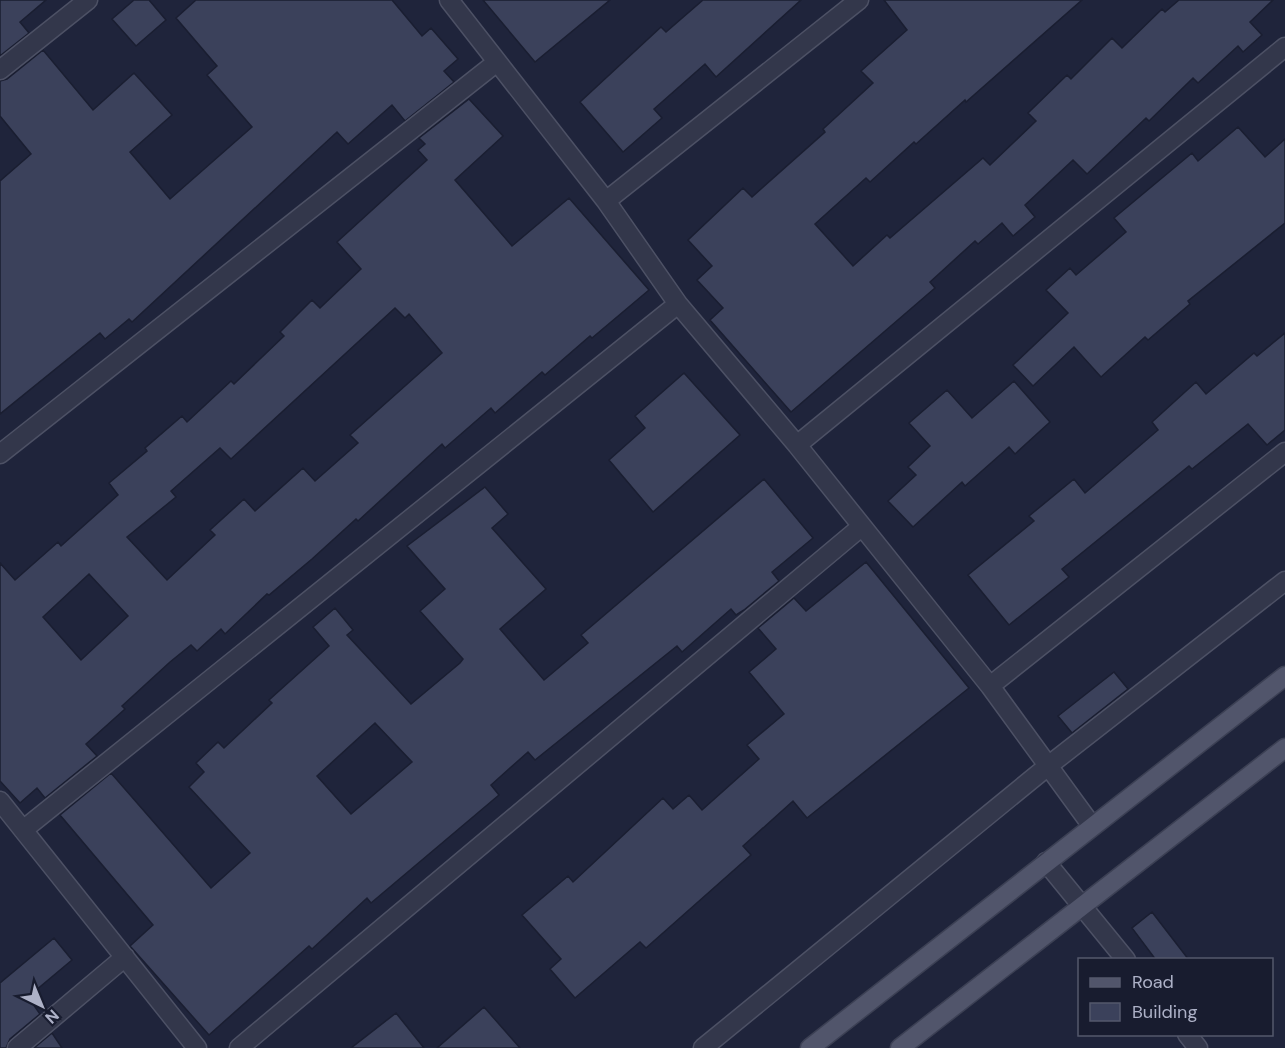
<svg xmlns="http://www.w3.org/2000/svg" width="1285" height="1048" viewBox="0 0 1285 1048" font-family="'DM Sans',sans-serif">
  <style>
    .building { fill: #3b415b; stroke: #1a1e31; stroke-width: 1.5; fill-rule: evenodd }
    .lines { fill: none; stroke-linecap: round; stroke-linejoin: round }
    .minor-casing { stroke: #4d5165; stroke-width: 21 }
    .major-casing { stroke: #3c4054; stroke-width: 21 }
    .minor { stroke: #33374b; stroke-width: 18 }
    .major { stroke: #51556b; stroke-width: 18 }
  </style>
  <rect width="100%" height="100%" fill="#1f243b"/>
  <path class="building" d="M 0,0 L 46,0 L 20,22 L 29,33 L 0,56 Z
    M 134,0 L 149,0 L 166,20 L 136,46 L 112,19 Z
    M 196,0 L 392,0 L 422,36 L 431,28 L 458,59 L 444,71 L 454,82 L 405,121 L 392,105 L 348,144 L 337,132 L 132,322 L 129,319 L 105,339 L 100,333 L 0,414 L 0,181 L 31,154 L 0,116 L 0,81 L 7,79 L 43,50 L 93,110 L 134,73 L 172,115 L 130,152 L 170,199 L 252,127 L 207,75 L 217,66 L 176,18 Z
    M 483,0 L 610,0 L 535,62 Z
    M 703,0 L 801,0 L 716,77 L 705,64 L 654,109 L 662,118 L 623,152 L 580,102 L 661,27 L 666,32 Z
    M 884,0 L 1082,0 L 966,102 L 965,100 L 916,144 L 914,142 L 870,182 L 866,178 L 815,224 L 853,266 L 887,235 L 890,238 L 983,158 L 990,165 L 1036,121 L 1028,113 L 1067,75 L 1071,79 L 1112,38 L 1122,48 L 1162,9 L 1165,12 L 1179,0 L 1273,0 L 1250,22 L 1262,35 L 1243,52 L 1238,46 L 1198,83 L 1193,78 L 1149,121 L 1146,118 L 1087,174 L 1073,160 L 1025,205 L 1035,217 L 1013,236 L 1002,223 L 978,244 L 975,241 L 930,282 L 935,288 L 791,412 L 710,320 L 723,308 L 697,280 L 712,266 L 688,240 L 743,188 L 752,197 L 825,132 L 823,129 L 873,83 L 861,71 L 907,30 Z
    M 469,99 L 503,136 L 455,180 L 512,246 L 569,198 L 649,290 L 592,338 L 590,336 L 545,375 L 542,372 L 495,413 L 491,408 L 445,448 L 442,444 L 358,521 L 356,519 L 312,559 L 269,595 L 267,594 L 225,634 L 221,629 L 197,651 L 191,645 L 170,662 L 122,706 L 125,709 L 86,744 L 97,756 L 45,798 L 37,788 L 20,803 L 0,781 L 0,563 L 15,580 L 58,542 L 61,546 L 118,495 L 109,483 L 147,451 L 145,448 L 182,416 L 187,422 L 231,381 L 234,384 L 284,336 L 280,332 L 312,300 L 320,308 L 361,269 L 337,242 L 427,160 L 418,150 L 425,144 L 419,138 ZM 395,308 L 405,318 L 409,314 L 442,353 L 350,435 L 358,443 L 315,481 L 303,468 L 255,511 L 244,499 L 210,530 L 215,535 L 167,580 L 127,537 L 176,497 L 171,491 L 220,448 L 231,459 ZM 89,574 L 128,616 L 81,660 L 43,617 Z
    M 1238,127 L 1265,157 L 1285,139 L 1285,223 L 1188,301 L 1190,304 L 1148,340 L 1145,337 L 1101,377 L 1074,347 L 1033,386 L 1013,365 L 1068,313 L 1046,290 L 1070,268 L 1076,275 L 1126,232 L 1114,218 L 1192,153 L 1198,161 Z
    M 1285,333 L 1285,430 L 1267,445 L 1248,424 L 1192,469 L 1189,466 L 1062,569 L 1069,577 L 1009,625 L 968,575 L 1034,521 L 1029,516 L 1074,479 L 1085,493 L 1158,430 L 1152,422 L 1196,382 L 1206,394 L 1254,353 L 1257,356 Z
    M 684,373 L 740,435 L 653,512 L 609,460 L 645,428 L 635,416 Z
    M 1014,381 L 1050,422 L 1015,454 L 1009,447 L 965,486 L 962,482 L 913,527 L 888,501 L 916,475 L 908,467 L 930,446 L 909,423 L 947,390 L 972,418 Z
    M 764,479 L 813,538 L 772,572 L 779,581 L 744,610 L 736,615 L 731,609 L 682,652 L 677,646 L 535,760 L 528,752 L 491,785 L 499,795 L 371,903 L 367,898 L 312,949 L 309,946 L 209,1035 L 130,946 L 153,925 L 60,815 L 111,773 L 211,888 L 250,853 L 189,787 L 204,772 L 196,763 L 218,742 L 224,748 L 272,703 L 269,700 L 329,646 L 313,627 L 335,608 L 353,630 L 347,635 L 411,704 L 460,663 L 463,659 L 420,611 L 445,589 L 407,546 L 485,487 L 508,514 L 492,528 L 546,589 L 500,629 L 544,680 L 588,643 L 581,635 ZM 375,723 L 412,762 L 351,814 L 317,776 Z
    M 866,562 L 969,688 L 807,818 L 793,801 L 743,846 L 751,855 L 646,948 L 640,942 L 575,998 L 550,969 L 561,959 L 522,915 L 568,876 L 573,882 L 663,798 L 673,809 L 689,795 L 702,810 L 759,759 L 747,745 L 784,714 L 749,672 L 776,649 L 758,628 L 794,598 L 806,611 Z
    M 1114,672 L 1128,689 L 1072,733 L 1058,716 Z
    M 1152,912 L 1189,960 L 1156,960 L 1132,928 Z
    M 54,938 L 72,960 L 28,997 L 40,1014 L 10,1039 L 6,1048 L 0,1048 L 0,983 Z
    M 484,1007 L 520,1048 L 437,1048 Z
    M 396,1013 L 424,1048 L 351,1048 Z
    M 52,1033 L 62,1048 L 34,1048 Z"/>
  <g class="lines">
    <g class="minor-casing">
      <path id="minor" d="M 449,0 L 606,201 L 678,304 L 797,445 L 990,686 L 1092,826
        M 0,70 L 88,0
        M 606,201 L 859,0
        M 797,445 L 1285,47
        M 0,454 L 497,62
        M 990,686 L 1285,452
        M 0,801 L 197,1048
        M 23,830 L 678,304
        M 1046,862 L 1126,960
        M 1187,1034 L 1198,1048
        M 17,1048 L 125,957
        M 239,1048 L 861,527
        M 703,1048 L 1048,766 L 1285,581"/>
    </g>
    <g class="major-casing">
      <path id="major" d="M 810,1048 L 1285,676
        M 900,1048 L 1285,748"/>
    </g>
    <use href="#minor" class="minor"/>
    <use href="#major" class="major"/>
  </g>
  <rect x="1078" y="958" width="195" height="78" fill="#181c2f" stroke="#54586c" stroke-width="1.5"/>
  <rect x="1090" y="978" width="30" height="9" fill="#51556b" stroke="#54586c" stroke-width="1.5"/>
  <text x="1132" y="988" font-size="18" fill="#adb1c7">Road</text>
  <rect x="1090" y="1003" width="30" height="18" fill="#3b415b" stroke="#54586c" stroke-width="1.5"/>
  <text x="1132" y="1018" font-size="18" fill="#adb1c7">Building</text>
  <g transform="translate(42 1006) rotate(137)" stroke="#181c2f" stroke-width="4.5" paint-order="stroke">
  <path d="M0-4.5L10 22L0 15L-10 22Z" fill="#adb1c7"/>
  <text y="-9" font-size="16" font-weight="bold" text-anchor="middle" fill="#adb1c7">N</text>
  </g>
</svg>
